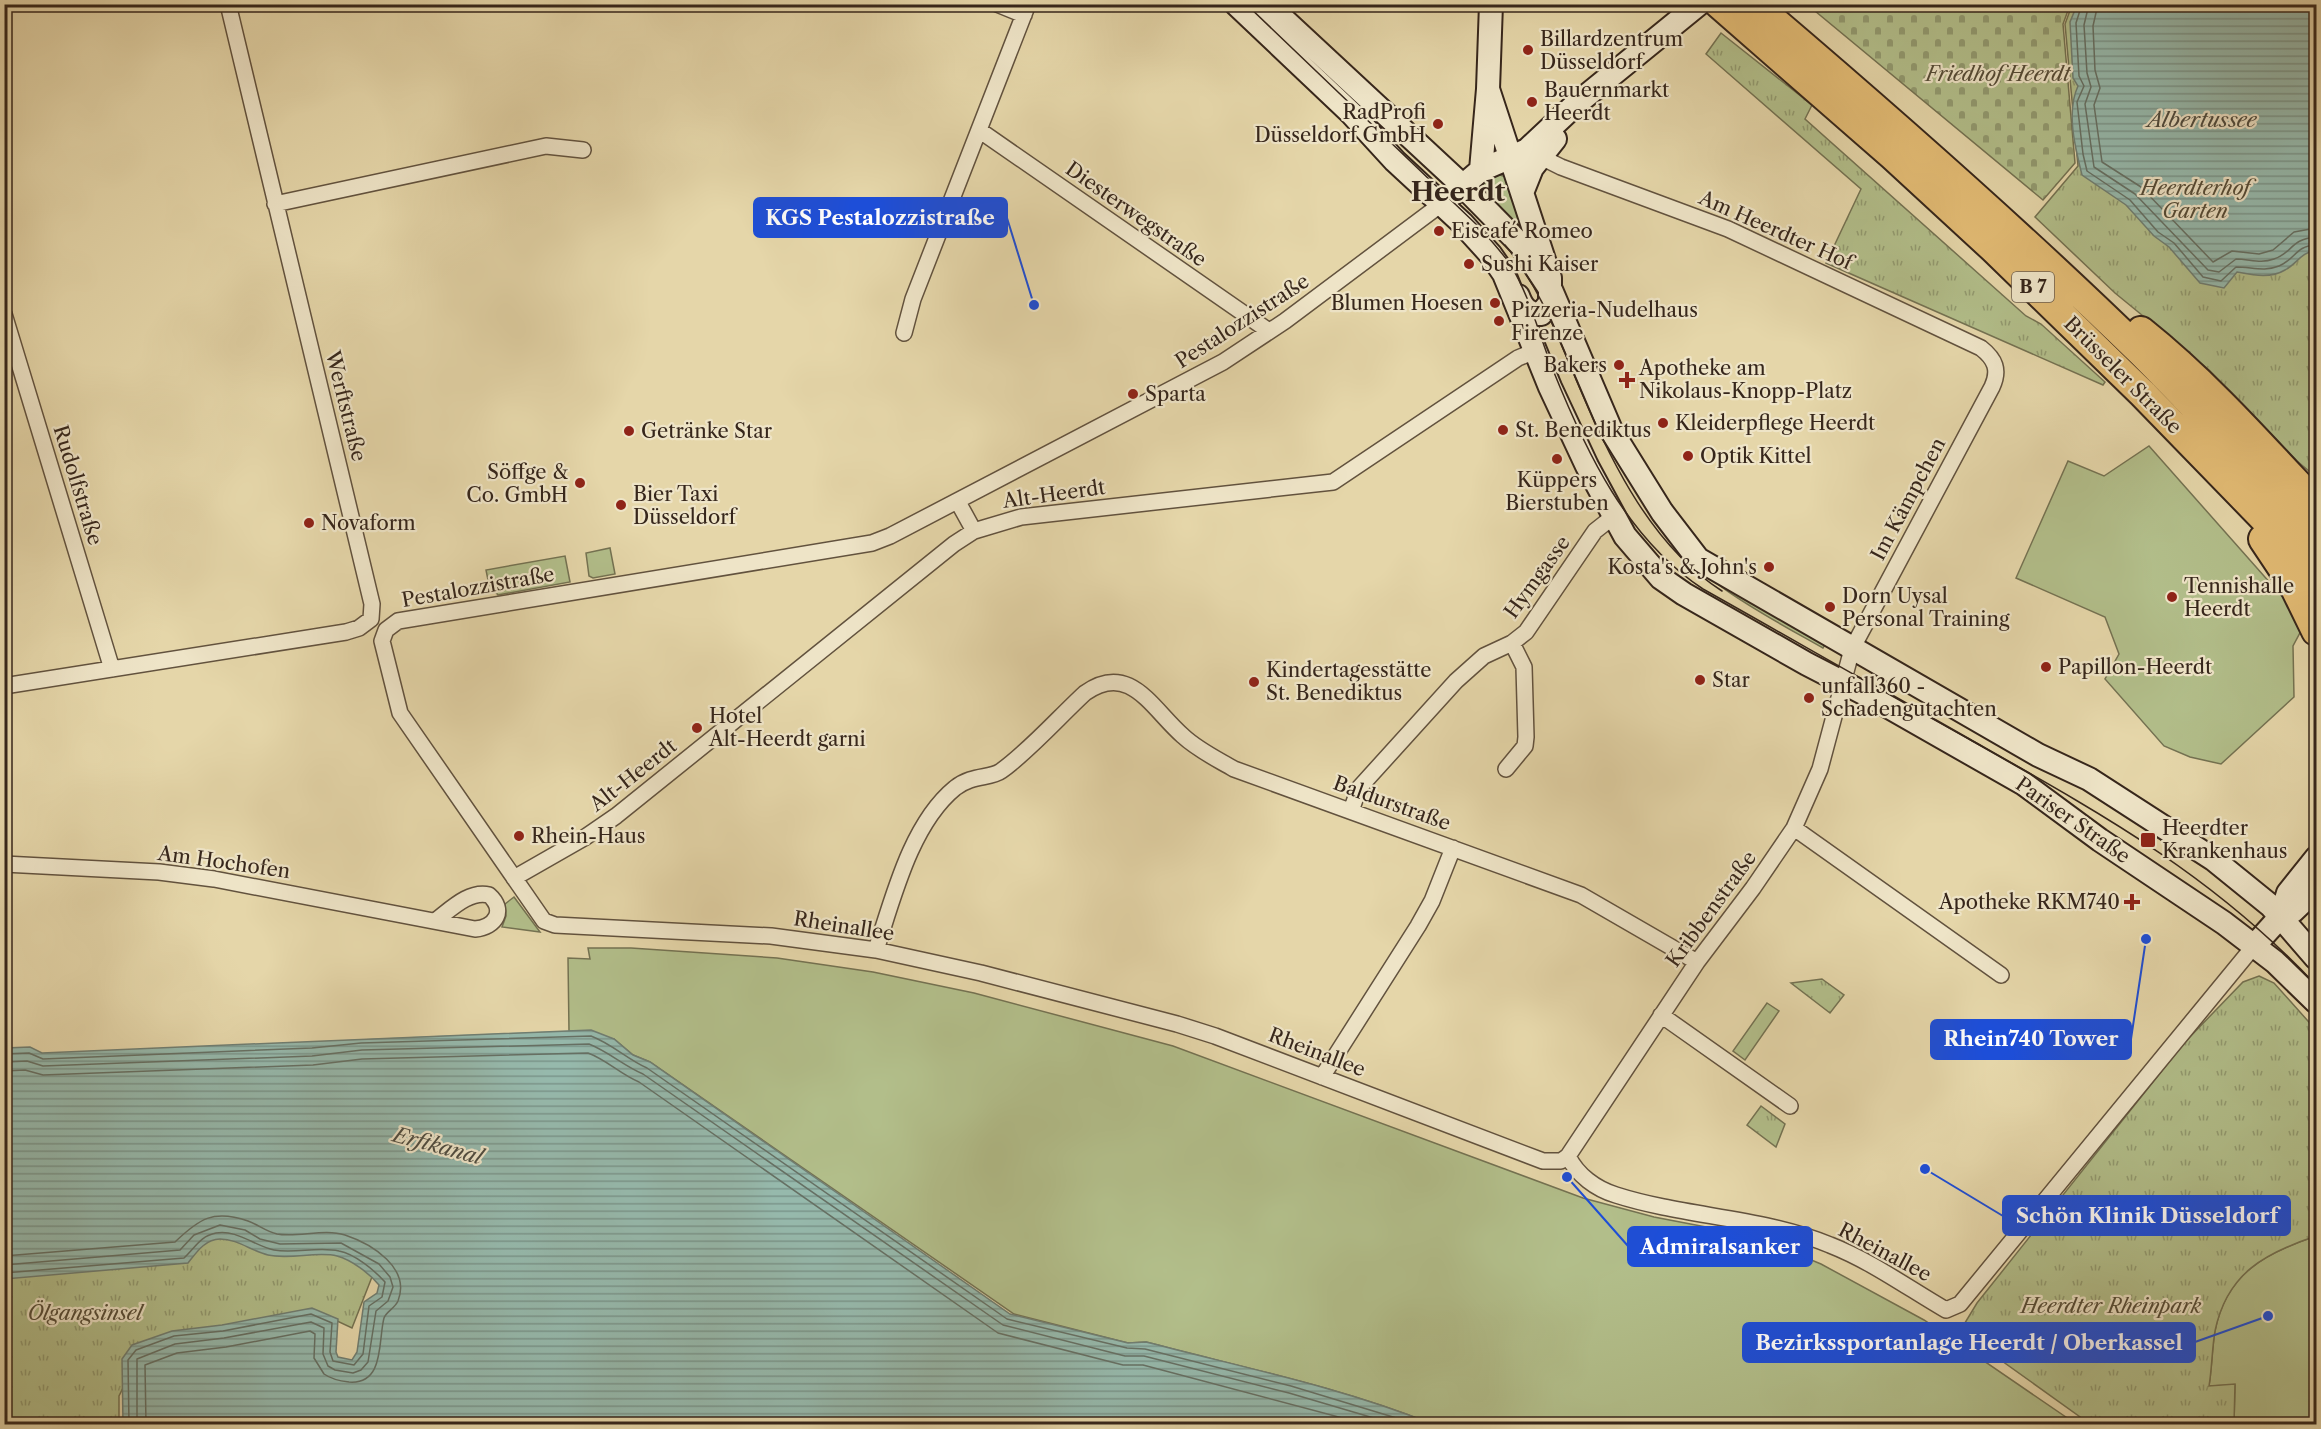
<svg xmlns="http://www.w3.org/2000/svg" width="2321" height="1429" viewBox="0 0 2321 1429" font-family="'Libre Caslon Text',serif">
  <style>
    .grass { fill: #b2be8a; stroke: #747252; stroke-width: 1.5 }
    .cemetery { fill: url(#cemetery-stones); stroke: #747252; stroke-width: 1.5 }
    .park { fill: url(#park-tufts); stroke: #747252; stroke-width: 1.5 }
    .water { fill: url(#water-rules); stroke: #707e72; stroke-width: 1.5 }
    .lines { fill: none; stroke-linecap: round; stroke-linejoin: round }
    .shore { stroke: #667064; stroke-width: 1.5 }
    .street-casing { stroke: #62523e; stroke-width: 18 }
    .secondary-casing { stroke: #36261b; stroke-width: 26 }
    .highway-casing { stroke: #36261b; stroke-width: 32 }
    .street { stroke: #eee4c7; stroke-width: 15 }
    .secondary { stroke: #eee4c7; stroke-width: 22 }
    .highway { stroke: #e2bb74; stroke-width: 28 }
    .tram { stroke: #36261b; stroke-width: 1.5 }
    .poi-dot { fill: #8f2418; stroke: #eee4c7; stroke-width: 2 }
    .labels { text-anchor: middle; stroke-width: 4.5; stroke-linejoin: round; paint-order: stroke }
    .shield { fill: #eee4c7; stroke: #6d5f4f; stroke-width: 1.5 }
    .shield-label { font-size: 18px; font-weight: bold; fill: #36261b }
    .poi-label { font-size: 20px; fill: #36261b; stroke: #eee4c7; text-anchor: start }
    .park-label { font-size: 20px; font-style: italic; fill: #554c37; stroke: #eee4c7 }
    .street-label { font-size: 20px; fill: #36261b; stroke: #eee4c7 }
    .water-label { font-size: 21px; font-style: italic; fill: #4e4b3f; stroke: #eee4c7 }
    .district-label { font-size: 26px; font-weight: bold; fill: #36261b; stroke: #eee4c7 }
    .leader { fill: none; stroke: #1d4ed8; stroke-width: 2 }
    .callout-dot { fill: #1d4ed8; stroke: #eee4c7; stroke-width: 2 }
    .callout { fill: #1d4ed8; stroke: #1d4ed8; stroke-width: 2 }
    .callout-label { font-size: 21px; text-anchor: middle; font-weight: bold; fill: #fff }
  </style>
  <defs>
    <pattern id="cemetery-stones" width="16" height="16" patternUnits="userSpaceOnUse" patternTransform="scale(1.5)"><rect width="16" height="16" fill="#b2be8a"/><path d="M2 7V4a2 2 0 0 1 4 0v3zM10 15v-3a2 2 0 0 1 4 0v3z" fill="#929a70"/></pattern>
    <pattern id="park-tufts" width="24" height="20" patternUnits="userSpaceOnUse" patternTransform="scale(1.5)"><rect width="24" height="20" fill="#b2be8a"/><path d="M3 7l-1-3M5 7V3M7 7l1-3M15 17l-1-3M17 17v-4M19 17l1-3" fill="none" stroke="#929a70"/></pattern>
    <pattern id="water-rules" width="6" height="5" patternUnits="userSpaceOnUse" patternTransform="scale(1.5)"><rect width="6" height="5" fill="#96b9ac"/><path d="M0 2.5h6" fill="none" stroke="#7b968b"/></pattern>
  </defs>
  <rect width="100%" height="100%" fill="#e5d6a9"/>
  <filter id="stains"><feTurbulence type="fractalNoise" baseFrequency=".00333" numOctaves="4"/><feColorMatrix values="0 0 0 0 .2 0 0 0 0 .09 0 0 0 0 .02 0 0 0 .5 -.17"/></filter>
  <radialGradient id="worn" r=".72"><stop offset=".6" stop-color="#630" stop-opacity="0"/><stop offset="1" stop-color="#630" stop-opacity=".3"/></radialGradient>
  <path class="grass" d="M 1494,173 L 1506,177 L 1532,246 L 1473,190 Z
    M 2149,446 L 2302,619 L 2302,629 L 2293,646 L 2294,697 L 2221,764 L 2190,757 L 2164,746 L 2105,679 L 2119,654 L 2105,617 L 2016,578 L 2068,461 L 2104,476 Z
    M 1663,524 L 1827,641 L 1823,648 C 1763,614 1701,583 1659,527 Z
    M 610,548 L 615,574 L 593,578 L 589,576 L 586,553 Z
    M 565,556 L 570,582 L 498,595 L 489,585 L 486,570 Z
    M 514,897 L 540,932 L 502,927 L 506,916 L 505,904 Z
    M 588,948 L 631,948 L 777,958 L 873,972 L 974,993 L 1173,1046 L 1583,1198 L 1654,1217 L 1753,1236 L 1821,1264 L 1924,1320 L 2076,1424 L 1432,1424 C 1340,1387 1241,1367 1146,1342 L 1128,1343 L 1014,1314 L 650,1062 L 633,1055 L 614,1039 L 569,1031 L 568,958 L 590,959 Z
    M 1767,1003 L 1779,1011 L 1745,1060 L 1733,1051 Z
    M 2316,1236 L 2316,1424 L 2234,1424 L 2235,1385 L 2209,1386 C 2212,1368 2212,1349 2215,1331 C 2226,1273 2266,1253 2316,1236 Z"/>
  <path class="cemetery" d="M 1817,4 L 2070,5 L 2063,24 L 2075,163 L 2043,200 L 1815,11 Z"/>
  <path class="park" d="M 2072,5 L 2316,5 L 2316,477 L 2297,461 L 2209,370 L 2115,293 L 2035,217 L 2078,166 L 2065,24 Z
    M 1721,33 L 1812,105 L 1805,119 L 2026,316 L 2041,324 L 2105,382 L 2103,385 L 1826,263 L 1861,189 L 1706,54 Z
    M 2259,976 L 2274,983 L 2316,1030 L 2316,1236 C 2265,1253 2227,1273 2215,1331 C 2212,1348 2212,1368 2209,1386 L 2235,1384 L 2234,1424 L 2090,1424 L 1960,1331 L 1977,1303 L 2184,1043 L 2243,982 Z
    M 1822,979 L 1844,995 L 1830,1013 L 1791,983 Z
    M 1761,1106 L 1785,1124 L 1776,1147 L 1747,1125 Z
    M 181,1228 L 379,1259 L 352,1328 L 333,1319 L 127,1380 L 119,1396 L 119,1424 L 5,1424 L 4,1237 Z"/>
  <path class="water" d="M 2077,5 L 2316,5 L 2316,250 C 2300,253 2298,263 2285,270 C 2270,279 2253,275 2237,272 L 2224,288 L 2200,283 L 2169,247 L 2154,236 L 2126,205 L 2082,175 C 2075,147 2066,112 2078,86 L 2073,78 L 2070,22 Z
    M 591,1030 L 614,1039 L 633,1055 L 650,1062 L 1010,1314 L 1128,1343 L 1146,1342 C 1241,1367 1340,1387 1432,1424 L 123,1424 L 122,1359 L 132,1345 L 172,1331 L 222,1325 L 312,1308 L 338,1319 L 336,1352 L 338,1357 L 352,1360 L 357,1352 L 364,1302 L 377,1293 L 379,1285 C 370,1274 352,1260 337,1256 C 317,1251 290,1260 268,1255 C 251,1251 238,1239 220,1239 C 205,1239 196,1253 188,1263 L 5,1279 L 5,1048 L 30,1047 L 42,1053 C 225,1046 408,1036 591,1030 Z"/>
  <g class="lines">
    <path class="shore" d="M 2082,4 L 2076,23 L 2079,76 L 2084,86 L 2077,102 L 2083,154 L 2087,171 L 2130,200 L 2158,232 L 2174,243 L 2203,277 L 2221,281 L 2236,267 C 2252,267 2264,272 2279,266 C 2296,259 2295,246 2316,245
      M 2089,4 L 2084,25 L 2087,73 L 2091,87 L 2085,104 L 2094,167 L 2135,194 L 2208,270 L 2219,272 L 2236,259 C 2250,259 2260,264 2274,259 C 2293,253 2290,239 2316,237
      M 2098,4 L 2093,26 L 2095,70 L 2100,88 L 2094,105 L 2102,162 L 2141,187 L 2213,262 L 2232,251 L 2259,254 L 2273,250 L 2294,232 L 2316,228
      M 4,1054 L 29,1053 L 43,1059 L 312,1048 L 361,1043 L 591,1036 C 612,1044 627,1059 647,1068 L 1007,1319 L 1127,1348 L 1145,1349 L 1291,1386 L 1416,1424
      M 4,1062 L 27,1061 L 43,1066 L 312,1056 L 362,1050 L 589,1044 C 609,1052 624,1066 643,1074 L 1003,1325 L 1125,1356 L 1144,1356 L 1289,1393 L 1394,1424
      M 4,1071 L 25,1070 L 43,1075 L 313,1065 L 362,1059 L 588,1053 C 607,1060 620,1074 639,1082 L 998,1333 L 1123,1365 L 1143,1365 L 1365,1424
      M 4,1256 L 175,1242 C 199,1219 213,1209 248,1221 C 259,1225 265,1231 277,1234 C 298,1238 324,1228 345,1235 C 372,1244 411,1268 398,1301 C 395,1308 386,1312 384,1318 C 378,1340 385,1385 349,1382 C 340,1381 331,1379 324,1374 L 314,1358 L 315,1334 L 310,1331 L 226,1347 L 177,1353 L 145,1365 L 146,1424
      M 4,1265 L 180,1250 L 194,1235 L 220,1225 L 245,1230 L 260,1239 L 280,1244 L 341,1243 L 379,1264 L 390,1277 L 393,1287 L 388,1301 L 376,1311 L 368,1362 L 361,1370 L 353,1373 L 335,1370 L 328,1366 L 323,1354 L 324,1328 L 311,1322 L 224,1338 L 175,1344 L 137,1359 L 137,1424
      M 4,1273 L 184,1258 C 195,1248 200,1236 216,1233 C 236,1229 255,1246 274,1250 C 295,1254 318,1246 339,1251 C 355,1254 374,1270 385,1282 L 382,1297 L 369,1306 L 363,1354 L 354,1365 L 333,1361 L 330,1352 L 332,1323 L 311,1314 L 223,1331 L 174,1336 L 136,1350 L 128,1360 L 129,1424"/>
    <g class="street-casing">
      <path id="street" d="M 228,4 L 372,604 L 371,619
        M 997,4 L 1024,15
        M 979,130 L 1269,331
        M 275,204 L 546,146 L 583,150
        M 4,314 L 112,669
        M 904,333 L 913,299 L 1028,4
        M 958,502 L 974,531
        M 386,630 L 382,641 L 400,713 L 544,921 L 555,925 L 771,936 L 876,950 L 981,973 L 1177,1024 L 1215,1036 L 1543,1161 L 1561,1161 L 1568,1156 L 1697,962 L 1753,888 L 1794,828 L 1820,769 L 1852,649 L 1992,387 C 2000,370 1995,359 1981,348 L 1728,229 L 1561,167 L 1541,157 L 1537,149
        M 386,630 L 398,621 L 872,543 L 890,536 L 1223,362 L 1285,321 L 1440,205
        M 4,686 L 346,632 L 359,628 L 371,619
        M 1506,769 L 1525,746 L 1526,737 L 1524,667 L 1512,643
        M 1351,811 L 1359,788 L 1456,681 L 1484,656 L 1512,643 L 1526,632 L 1595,531 L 1614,516
        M 1794,828 L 2001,975
        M 4,864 L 159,872 L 214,879 L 475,929 C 496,927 506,910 489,895 C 469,890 450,910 435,921
        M 514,878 L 584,838 L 616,816 L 954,544 L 974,531 L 1021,517 L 1333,482 L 1518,358 L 1535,351
        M 876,950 C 893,898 911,824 955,788 C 973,774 990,779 1001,771 C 1028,752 1060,716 1085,693 C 1130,661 1152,709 1183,736 C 1198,750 1217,759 1234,769 L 1581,895 L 1697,962
        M 1661,1015 L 1790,1106
        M 1322,1077 L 1418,926 L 1432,901 L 1453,848
        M 1568,1156 C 1577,1175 1596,1189 1616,1195 C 1685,1217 1763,1217 1830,1245 C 1871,1261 1908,1288 1946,1310 L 1960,1304 L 2254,946"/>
    </g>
    <g class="secondary-casing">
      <path id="secondary" d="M 1236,4 L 1351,113 L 1395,161 L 1462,223 L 1491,255 L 1504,274 L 1550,387 L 1587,466 L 1625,536 L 1661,578 L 1684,594 L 1807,664 L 1873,698 L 2024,784 L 2100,840 L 2224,923 L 2275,962 L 2316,1002
        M 1267,4 L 1462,185 L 1521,245 L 1552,292 L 1611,430 L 1662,512 L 1698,559 L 2038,755 L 2089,779 L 2213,859 L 2271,906 L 2316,958
        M 1488,89 L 1550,278 L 1550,303 L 1541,314 C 1528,315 1522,307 1518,296
        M 1481,170 L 1488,89 L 1491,4
        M 1522,193 L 1532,168 L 1555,139
        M 1453,194 L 1481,170 L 1527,150 L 1575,105 L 1699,4
        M 2281,916 L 2288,893 L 2316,858
        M 2254,946 L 2281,916 L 2293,911 L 2316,889"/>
    </g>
    <g class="highway-casing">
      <path id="highway" d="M 1719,4 L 1893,156 L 1994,249 L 2143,394 L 2279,534 L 2316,577
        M 1754,4 C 1887,117 2017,231 2142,353 C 2202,413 2259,475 2316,538
        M 2141,331 C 2205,382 2260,444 2316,504
        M 2263,539 L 2293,584 L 2316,631"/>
    </g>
    <use href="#street" class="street"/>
    <use href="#secondary" class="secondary"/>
    <use href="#highway" class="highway"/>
    <path class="tram" d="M 1246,4 L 1477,225 C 1489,238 1500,250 1510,264 C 1530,296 1539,335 1553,370 C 1586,452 1627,539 1703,589 C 1792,639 1880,690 1969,739 C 2100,813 2212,874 2316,985
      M 1505,245 C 1541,288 1559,340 1581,391 C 1612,464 1653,547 1722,591"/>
  </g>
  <g class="poi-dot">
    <circle cx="1528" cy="50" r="6"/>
    <circle cx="1532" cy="102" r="6"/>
    <circle cx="1438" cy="124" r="6"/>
    <circle cx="1439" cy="231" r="6"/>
    <circle cx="1469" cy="264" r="6"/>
    <circle cx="1495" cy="303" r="6"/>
    <circle cx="1499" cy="321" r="6"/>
    <circle cx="1619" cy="365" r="6"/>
    <path d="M1624 371h6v6h6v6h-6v6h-6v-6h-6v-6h6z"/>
    <circle cx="1133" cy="394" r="6"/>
    <circle cx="1663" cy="423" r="6"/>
    <circle cx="1503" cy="430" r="6"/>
    <circle cx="629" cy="431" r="6"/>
    <circle cx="1688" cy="456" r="6"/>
    <circle cx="1557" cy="459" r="6"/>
    <circle cx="580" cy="483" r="6"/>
    <circle cx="621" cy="505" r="6"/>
    <circle cx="309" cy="523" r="6"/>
    <circle cx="1769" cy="567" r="6"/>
    <circle cx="2172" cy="597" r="6"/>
    <circle cx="1830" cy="607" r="6"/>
    <circle cx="2046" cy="667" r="6"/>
    <circle cx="1700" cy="680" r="6"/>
    <circle cx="1254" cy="682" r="6"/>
    <circle cx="1809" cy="698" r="6"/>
    <circle cx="697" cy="728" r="6"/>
    <circle cx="519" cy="836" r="6"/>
    <rect x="2140" y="832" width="16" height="16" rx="3"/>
    <path d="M2129 893h6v6h6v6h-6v6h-6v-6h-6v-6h6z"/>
  </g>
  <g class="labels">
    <rect class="shield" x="2012" y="272" width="42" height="30" rx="4.5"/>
    <g class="shield-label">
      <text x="2033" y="293">B 7</text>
    </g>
    <g class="poi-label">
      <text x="1540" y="46">Billardzentrum<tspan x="1540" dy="23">Düsseldorf</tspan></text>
      <text x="1544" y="97">Bauernmarkt<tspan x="1544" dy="23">Heerdt</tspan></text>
      <text x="1426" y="119" text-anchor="end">RadProfi<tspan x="1426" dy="23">Düsseldorf GmbH</tspan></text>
      <text x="1451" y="238">Eiscafé Romeo</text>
      <text x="1481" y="271">Sushi Kaiser</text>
      <text x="1483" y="310" text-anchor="end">Blumen Hoesen</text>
      <text x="1511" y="317">Pizzeria-Nudelhaus<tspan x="1511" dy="23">Firenze</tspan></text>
      <text x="1607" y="372" text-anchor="end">Bakers</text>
      <text x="1639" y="375">Apotheke am<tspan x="1639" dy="23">Nikolaus-Knopp-Platz</tspan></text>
      <text x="1145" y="401">Sparta</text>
      <text x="1675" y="430">Kleiderpflege Heerdt</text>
      <text x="1515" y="437">St. Benediktus</text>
      <text x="641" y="438">Getränke Star</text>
      <text x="1700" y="463">Optik Kittel</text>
      <text x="568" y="479" text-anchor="end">Söffge &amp;<tspan x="568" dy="23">Co. GmbH</tspan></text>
      <text x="1557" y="487" text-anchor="middle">Küppers<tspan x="1557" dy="23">Bierstuben</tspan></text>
      <text x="633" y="501">Bier Taxi<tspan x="633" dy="23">Düsseldorf</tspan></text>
      <text x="321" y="530">Novaform</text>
      <text x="1757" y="574" text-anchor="end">Kosta's &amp; John's</text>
      <text x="2184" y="593">Tennishalle<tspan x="2184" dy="23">Heerdt</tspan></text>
      <text x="1842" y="603">Dorn Uysal<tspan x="1842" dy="23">Personal Training</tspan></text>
      <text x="2058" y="674">Papillon-Heerdt</text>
      <text x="1266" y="677">Kindertagesstätte<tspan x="1266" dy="23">St. Benediktus</tspan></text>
      <text x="1712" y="687">Star</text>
      <text x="1821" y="693">unfall360 -<tspan x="1821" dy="23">Schadengutachten</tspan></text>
      <text x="709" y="723">Hotel<tspan x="709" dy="23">Alt-Heerdt garni</tspan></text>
      <text x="2162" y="835">Heerdter<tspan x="2162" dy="23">Krankenhaus</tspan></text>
      <text x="531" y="843">Rhein-Haus</text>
      <text x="2120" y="909" text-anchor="end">Apotheke RKM740</text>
    </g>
    <g class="park-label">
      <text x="1998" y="81">Friedhof Heerdt</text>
      <text x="2195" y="195">Heerdterhof<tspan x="2195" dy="23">Garten</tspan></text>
      <text x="2111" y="1313">Heerdter Rheinpark</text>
      <text x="85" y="1320">Ölgangsinsel</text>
    </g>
    <g class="street-label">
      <text transform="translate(1136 214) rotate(35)" y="7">Diesterwegstraße</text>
      <text transform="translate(1776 230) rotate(24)" y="7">Am Heerdter Hof</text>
      <text transform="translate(1242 321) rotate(-33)" y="7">Pestalozzistraße</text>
      <text transform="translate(2123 375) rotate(45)" y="7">Brüsseler Straße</text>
      <text transform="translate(346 406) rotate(76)" y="7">Werftstraße</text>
      <text transform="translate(78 485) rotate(73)" y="7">Rudolfstraße</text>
      <text transform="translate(1054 494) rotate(-8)" y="7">Alt-Heerdt</text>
      <text transform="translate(1908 499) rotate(-62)" y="7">Im Kämpchen</text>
      <text transform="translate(1537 577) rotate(-54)" y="7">Hymgasse</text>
      <text transform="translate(478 587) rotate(-10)" y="7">Pestalozzistraße</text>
      <text transform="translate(633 775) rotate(-38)" y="7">Alt-Heerdt</text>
      <text transform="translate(1392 803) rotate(20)" y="7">Baldurstraße</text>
      <text transform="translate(2073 820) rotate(35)" y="7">Pariser Straße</text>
      <text transform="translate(224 862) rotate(8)" y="7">Am Hochofen</text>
      <text transform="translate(1711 909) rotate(-54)" y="7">Kribbenstraße</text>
      <text transform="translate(844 926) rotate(9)" y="7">Rheinallee</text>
      <text transform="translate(1317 1052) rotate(21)" y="7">Rheinallee</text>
      <text transform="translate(1885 1252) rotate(28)" y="7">Rheinallee</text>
    </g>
    <g class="water-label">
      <text x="2202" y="127">Albertussee</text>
      <text transform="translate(438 1146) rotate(15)" y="7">Erftkanal</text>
    </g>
    <g class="district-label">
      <text x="1458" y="201">Heerdt</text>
    </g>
  </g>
  <path class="leader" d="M1034 305L1007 218M2146 939L2131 1039M1925 1169L2003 1216M1567 1177L1628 1246M2268 1316L2195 1342"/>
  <g class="callout-dot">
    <circle cx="1034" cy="305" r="6"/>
    <circle cx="2146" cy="939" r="6"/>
    <circle cx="1925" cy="1169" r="6"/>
    <circle cx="1567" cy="1177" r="6"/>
    <circle cx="2268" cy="1316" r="6"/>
  </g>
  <g class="callout">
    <rect x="754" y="198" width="253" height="39" rx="6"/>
    <rect x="1931" y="1020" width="200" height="39" rx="6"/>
    <rect x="2003" y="1196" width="287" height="39" rx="6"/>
    <rect x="1628" y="1227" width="184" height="39" rx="6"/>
    <rect x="1743" y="1323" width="452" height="39" rx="6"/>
  </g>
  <g class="callout-label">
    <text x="880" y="225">KGS Pestalozzistraße</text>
    <text x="2031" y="1046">Rhein740 Tower</text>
    <text x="2147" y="1223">Schön Klinik Düsseldorf</text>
    <text x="1720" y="1254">Admiralsanker</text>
    <text x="1969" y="1350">Bezirkssportanlage Heerdt / Oberkassel</text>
  </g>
  <rect width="2321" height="1429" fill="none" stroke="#e5d6a9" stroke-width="24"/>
  <rect x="6" y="6" width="2309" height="1417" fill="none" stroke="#36261b" stroke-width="3"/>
  <rect x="12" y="12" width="2297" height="1405" fill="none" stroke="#36261b" stroke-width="1.5"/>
  <rect width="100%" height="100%" filter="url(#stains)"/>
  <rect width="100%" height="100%" fill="url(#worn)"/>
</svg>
